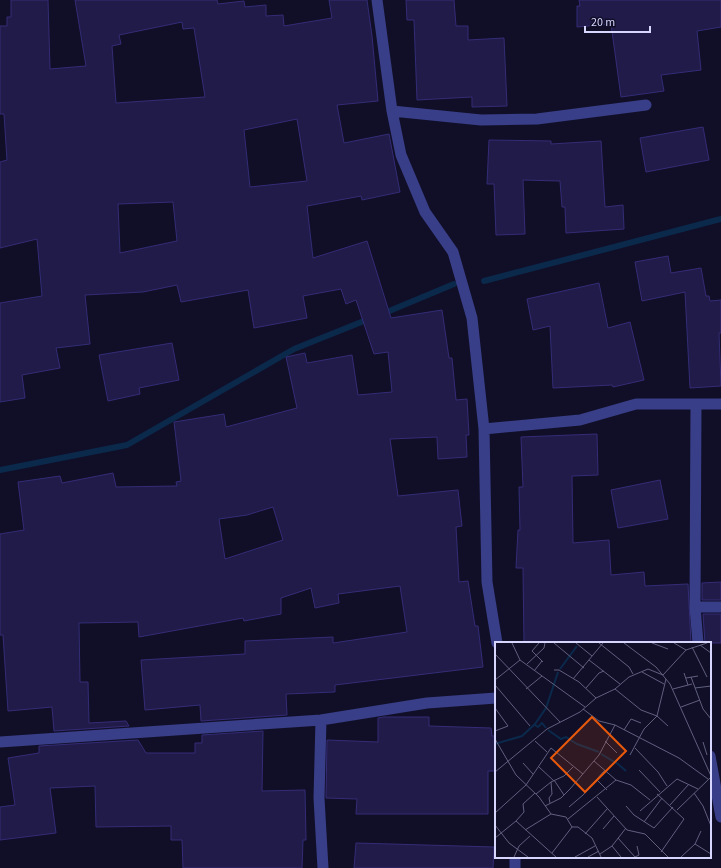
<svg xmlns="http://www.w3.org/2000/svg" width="721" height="868" viewBox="0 0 721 868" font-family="'Source Sans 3',sans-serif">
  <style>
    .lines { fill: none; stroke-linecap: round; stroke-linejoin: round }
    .stream { stroke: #0b294b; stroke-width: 6 }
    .building { fill: #201b49; stroke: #342c76; fill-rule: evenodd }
    .minor { stroke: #393e88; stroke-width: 11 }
    .inset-river { fill: none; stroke: #0b294b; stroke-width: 2 }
    .inset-road { fill: none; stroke: #605f7e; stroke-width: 1 }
    .view { fill: #e8590c; fill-opacity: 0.15; stroke: #e8590c; stroke-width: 2 }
    .inset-edge { fill: none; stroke: #d7d6ff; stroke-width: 2 }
  </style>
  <rect width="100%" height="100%" fill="#110f28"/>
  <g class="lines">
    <path class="stream" d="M 484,281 L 721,219
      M 382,314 L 454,284
      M 0,470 L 127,445 L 294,349 L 369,319"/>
  </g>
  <path class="building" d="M 11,0 L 48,0 L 50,69 L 86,66 L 75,0 L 217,0 L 218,4 L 244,1 L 245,7 L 266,5 L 266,16 L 283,15 L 284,26 L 332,18 L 329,0 L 367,0 L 372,36 L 378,101 L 337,105 L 344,143 L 389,134 L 400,192 L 362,200 L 361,196 L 307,206 L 313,258 L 367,241 L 391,318 L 442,310 L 449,358 L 452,358 L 456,400 L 467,399 L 469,435 L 466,435 L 467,457 L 438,459 L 437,437 L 390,439 L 398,496 L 458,490 L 462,526 L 456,527 L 459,582 L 468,581 L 475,626 L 478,626 L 483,667 L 335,685 L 335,692 L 286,694 L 287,715 L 201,721 L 200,705 L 145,710 L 141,660 L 245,654 L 245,641 L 333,637 L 333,643 L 407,632 L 400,586 L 338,594 L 339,603 L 315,608 L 311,588 L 281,598 L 281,614 L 244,621 L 243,618 L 139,637 L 138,622 L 79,623 L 80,682 L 88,682 L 89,723 L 126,721 L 129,726 L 54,731 L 52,707 L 8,711 L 3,635 L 0,635 L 0,534 L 24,530 L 18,482 L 60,476 L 62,483 L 113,473 L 116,487 L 177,486 L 176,482 L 181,481 L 174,422 L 224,414 L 226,427 L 297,408 L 286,357 L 305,353 L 307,363 L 352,355 L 358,395 L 392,392 L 388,352 L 374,354 L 356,300 L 346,304 L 341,289 L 303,296 L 307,318 L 254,328 L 248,290 L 181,302 L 177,285 L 143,292 L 85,295 L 90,344 L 56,348 L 60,368 L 22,375 L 25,398 L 0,402 L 0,303 L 42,296 L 37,239 L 0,248 L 0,162 L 7,160 L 4,114 L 0,114 L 0,26 L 7,26 L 7,17 L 11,17 ZM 182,22 L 183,29 L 194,28 L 205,97 L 116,103 L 112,46 L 121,44 L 119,35 ZM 297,119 L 307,181 L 250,187 L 244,130 ZM 173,202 L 177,241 L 120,253 L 118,204 ZM 273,507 L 283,540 L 225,559 L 219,519 L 247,515 Z
    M 406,0 L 454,0 L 456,26 L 468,26 L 468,40 L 504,38 L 507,106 L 472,107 L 472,97 L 417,100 L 414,20 L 407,20 Z
    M 579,0 L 721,0 L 721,27 L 697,31 L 701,70 L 661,75 L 664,91 L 621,97 L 611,24 L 577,27 L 577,6 L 580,6 Z
    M 703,127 L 709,160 L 646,172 L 640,138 Z
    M 489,140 L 551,141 L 551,144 L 601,141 L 605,207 L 623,205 L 624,229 L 566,233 L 565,207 L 562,207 L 560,181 L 523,180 L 525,234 L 496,235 L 494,184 L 487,184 Z
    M 668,256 L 671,273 L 701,268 L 706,296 L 709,296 L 710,301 L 721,300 L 721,333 L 719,333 L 721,386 L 690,388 L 685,292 L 642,301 L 635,262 Z
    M 599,283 L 608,328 L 630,322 L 644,380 L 613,387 L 612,385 L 553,388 L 550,326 L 533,330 L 527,299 Z
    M 172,343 L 179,380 L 139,388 L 140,394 L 108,401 L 99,355 Z
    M 597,434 L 598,475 L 572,476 L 573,543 L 609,540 L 611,575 L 644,572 L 645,586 L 688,584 L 691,643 L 524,643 L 523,568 L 516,568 L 518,530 L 520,530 L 519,487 L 523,487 L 521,437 Z
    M 660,480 L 668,519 L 618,528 L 611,490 Z
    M 721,582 L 721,600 L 702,600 L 702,583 Z
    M 703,614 L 721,614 L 721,643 L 705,643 Z
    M 384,717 L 429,717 L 429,726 L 491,728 L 492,736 L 496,736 L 496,745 L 495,771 L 488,771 L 488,814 L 356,814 L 357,799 L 326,798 L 327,740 L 378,742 L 378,718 Z
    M 263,731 L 262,791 L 305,790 L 306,840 L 303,840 L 302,868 L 183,868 L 182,840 L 171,840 L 171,826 L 96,827 L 95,786 L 50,788 L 56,833 L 0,840 L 0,807 L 15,805 L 8,758 L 39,753 L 39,746 L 138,740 L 146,753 L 195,753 L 195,743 L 202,743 L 202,735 Z
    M 356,843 L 494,847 L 493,868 L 354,868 Z"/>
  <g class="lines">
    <path class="minor" d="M 377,0 L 392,111 L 401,155 L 425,212 L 453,252 L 472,318 L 484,429 L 487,582 L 497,643
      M 392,111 L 481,120 L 537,119 L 646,105
      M 696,404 L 695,607 L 698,643
      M 484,429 L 580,420 L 636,404 L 721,404
      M 695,607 L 721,607
      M 321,720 L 319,798 L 323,868
      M 0,742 L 321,720 L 427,703 L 496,698
      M 710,756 L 721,817
      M 515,857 L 515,868"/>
  </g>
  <g transform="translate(495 642)">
    <rect width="216" height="216" fill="#110f28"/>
    <path class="inset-river" d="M 65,27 L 82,4M 40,83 L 43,85 L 47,81 L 51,86M 53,88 L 66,97 L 71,95 L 82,102 L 104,110M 0,102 L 27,94 L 40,82 L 51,66 L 63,30M 106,112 L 123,122 L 131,129"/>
    <path class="inset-road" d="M 17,1 L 25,18 L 90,65M 44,1 L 37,9 L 48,20M 59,1 L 89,26M 81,1 L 97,14M 104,1 L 134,25 L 138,32M 129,1 L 161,25 L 175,42 L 216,134M 157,1 L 173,7M 179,1 L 191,8M 205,3 L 216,11M 197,5 L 212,35M 0,12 L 65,80M 94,18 L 125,42M 32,22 L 49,6 L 50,1M 59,28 L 64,28 L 84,40 L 101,56M 39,29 L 47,19M 147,30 L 169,42M 189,31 L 193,43M 196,35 L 208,67 L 216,77M 191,36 L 203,34M 78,37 L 108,1M 0,38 L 25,18M 0,43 L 35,84M 91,46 L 104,31 L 109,29M 200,46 L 216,44M 31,47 L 47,34M 120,47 L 146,68 L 162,74 L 173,84M 178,47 L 197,42M 186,65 L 205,58M 0,66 L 13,84 L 0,89M 88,67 L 104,79 L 120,83 L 184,116 L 213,137M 129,88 L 136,77 L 146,81M 0,97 L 21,133 L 44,155 L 56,172 L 71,175 L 77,185M 40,99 L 52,110M 110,99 L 122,111M 208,100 L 212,113M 140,106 L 163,130 L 172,144M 135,113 L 149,87 L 162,74 L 171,37M 99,119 L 121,138 L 136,143 L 155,158M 28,121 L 38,132M 44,125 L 59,139M 144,128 L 165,150M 0,130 L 52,87 L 85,70 L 101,56 L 120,47 L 134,35 L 153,27 L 168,33 L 191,8 L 212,1M 101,137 L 112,148M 59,138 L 69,153M 199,151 L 208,164 L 216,184M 41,152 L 56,140 L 69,134 L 78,125M 162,152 L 189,177 L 166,210M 102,155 L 132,188 L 150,192 L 173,215M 55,161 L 54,156 L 57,152 L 56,140M 175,163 L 194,142M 50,164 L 66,156 L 75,147 L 104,113 L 120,83M 131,164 L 139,173 L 159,186 L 178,165M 74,165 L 88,153 L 110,128M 182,168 L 216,135M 145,169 L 182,137 L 203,147M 0,171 L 31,143 L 56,106 L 88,132M 73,177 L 121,138M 21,179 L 61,215M 149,180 L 167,156M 0,183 L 14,201 L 33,215M 77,185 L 83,185 L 97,196 L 106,215M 108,187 L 119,174M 30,188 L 56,172M 90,192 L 112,167M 0,196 L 21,179 L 29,170 L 28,162 L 40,151M 123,196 L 140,215M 200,202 L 206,189M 117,204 L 126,215M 57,211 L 77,185M 105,212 L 117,204 L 131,186M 19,215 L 24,204 L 35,194M 80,215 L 100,204M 93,215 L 104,209M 140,215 L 144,213 L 142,204M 186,215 L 200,202 L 216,212"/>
    <path class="view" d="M 97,75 L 131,109 L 90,150 L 56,116 Z"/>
    <rect width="216" height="216" class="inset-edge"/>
  </g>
  <path d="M585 26v6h65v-6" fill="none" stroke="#d7d6ff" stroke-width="2"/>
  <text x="591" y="26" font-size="12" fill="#d7d6ff" stroke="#110f28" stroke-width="3" paint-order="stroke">20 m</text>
</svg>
